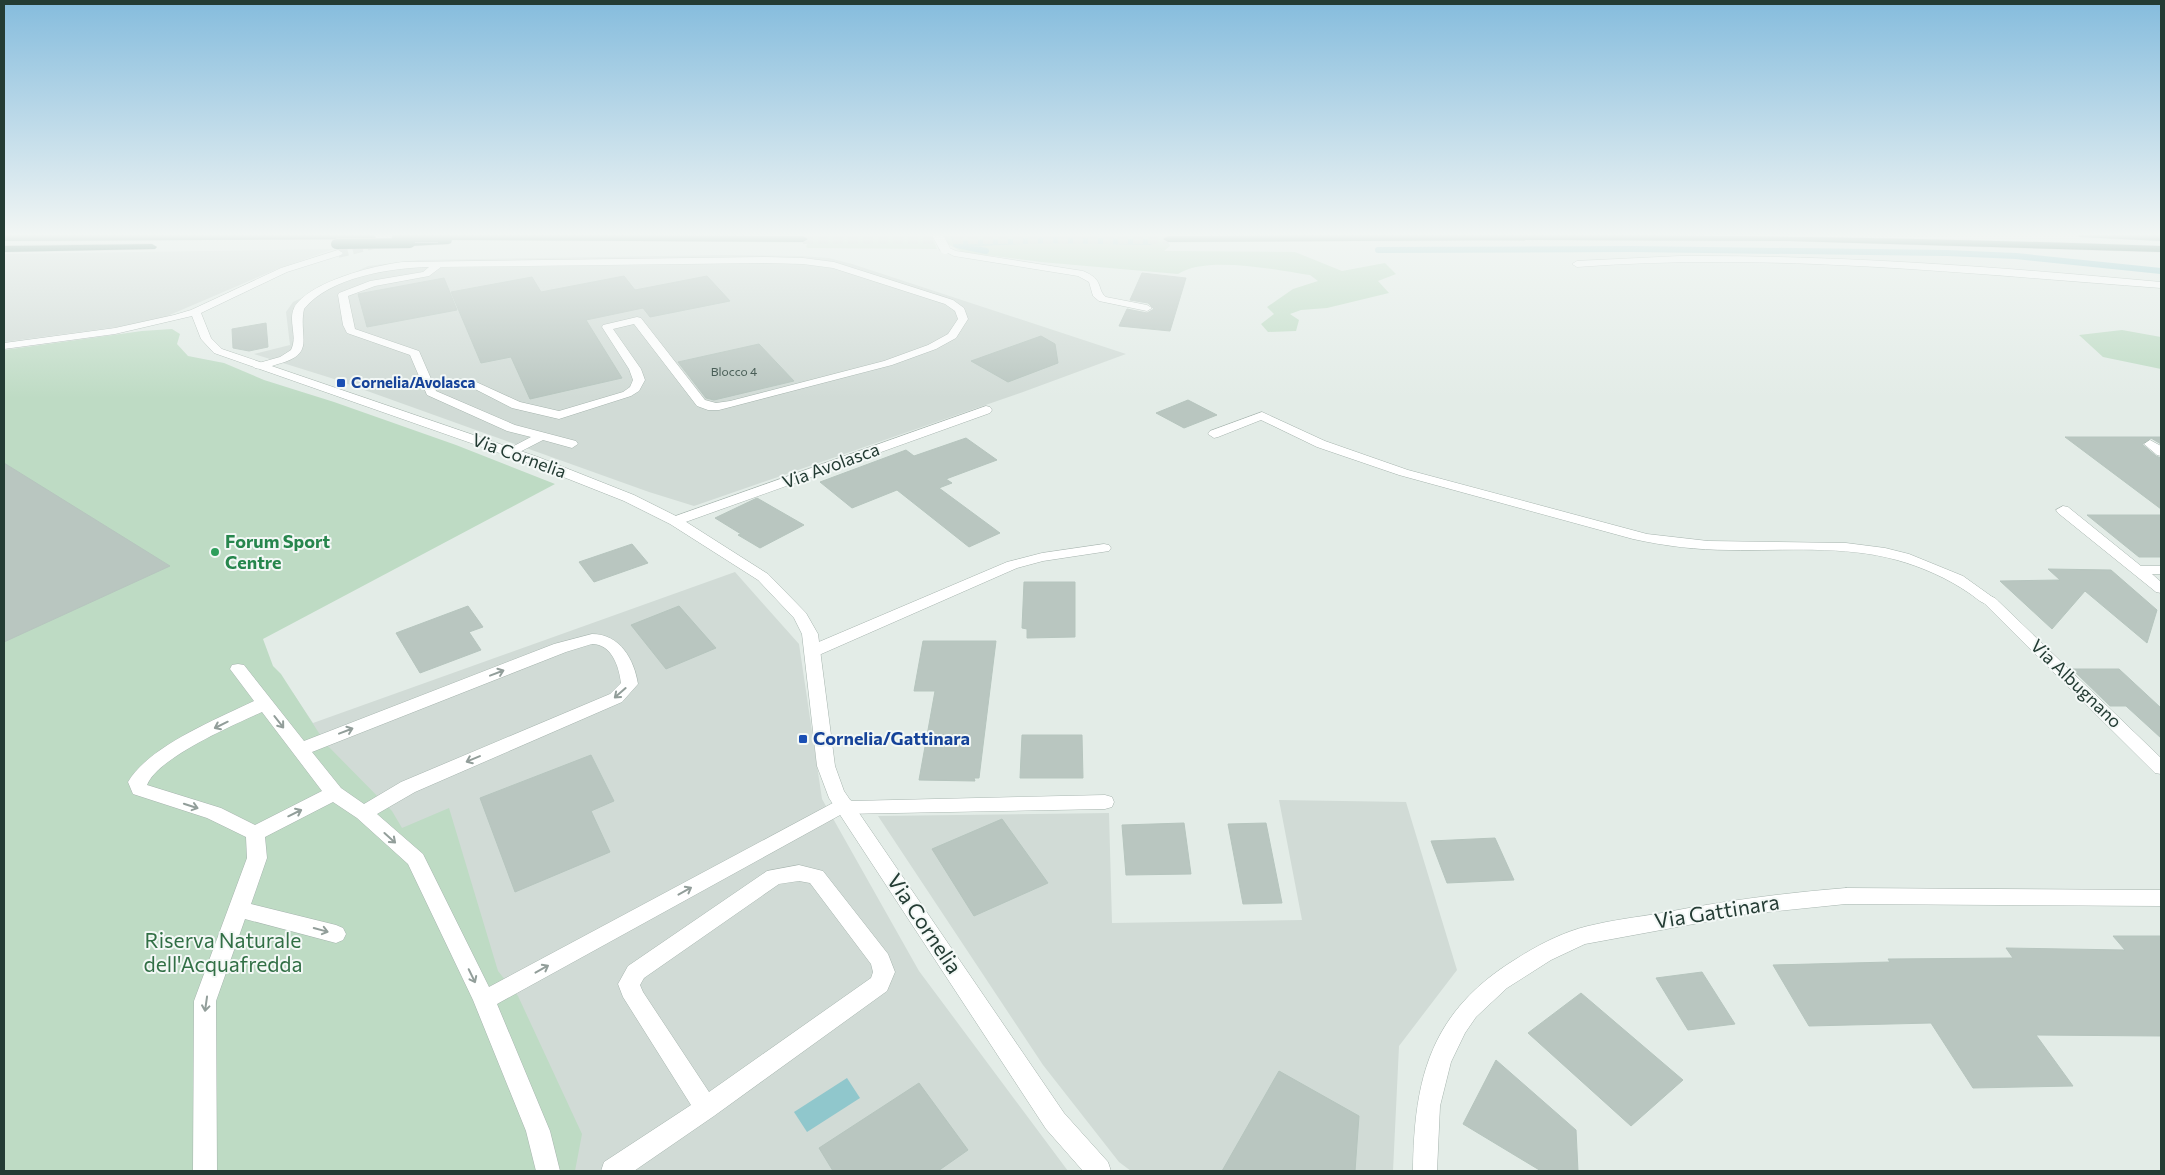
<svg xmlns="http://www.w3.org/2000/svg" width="2165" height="1175" viewBox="0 0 2165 1175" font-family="Commissioner,sans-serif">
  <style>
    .built { fill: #d1dbd6 }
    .green { fill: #bedbc4 }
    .water { fill: #90c7cc }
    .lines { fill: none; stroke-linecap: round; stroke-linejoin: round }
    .stream { stroke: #90c7cc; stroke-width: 6 }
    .building { fill: #b9c6c0; stroke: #b6c5be }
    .tertiary-tunnel { stroke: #bdc9c3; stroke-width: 10; stroke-dasharray: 10 5; stroke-linecap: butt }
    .motorway-tunnel { stroke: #bdc9c3; stroke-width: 10; stroke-dasharray: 10 5; stroke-linecap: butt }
    .service-casing { stroke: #a6b4ae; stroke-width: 1 }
    .minor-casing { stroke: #a6b4ae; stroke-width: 1 }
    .tertiary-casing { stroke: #a6b4ae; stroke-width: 1 }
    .motorway-casing { stroke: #c2c8c6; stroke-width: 1 }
    .service { fill: #fff; fill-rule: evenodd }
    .minor { fill: #fff; fill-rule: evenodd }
    .tertiary { fill: #fff; fill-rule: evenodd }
    .motorway { fill: #326658; fill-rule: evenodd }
    .minor-bridge-casing { stroke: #a6b4ae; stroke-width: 11; stroke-linecap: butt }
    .motorway-bridge-casing { stroke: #c2c8c6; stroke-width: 11; stroke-linecap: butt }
    .minor-bridge { stroke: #fff; stroke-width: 10 }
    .motorway-bridge { stroke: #326658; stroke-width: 10 }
    .oneway { stroke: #929e9a }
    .transit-dot { fill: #1a4fb4; stroke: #f3f8f6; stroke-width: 2 }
    .leisure-dot { fill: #2e9e5b; stroke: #f3f8f6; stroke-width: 2 }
    .labels { text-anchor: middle; stroke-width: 4; stroke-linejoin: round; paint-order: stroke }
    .far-number-label { font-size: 12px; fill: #495e57 }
    .far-transit-label { font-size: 15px; font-weight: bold; fill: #164399; stroke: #f3f8f6; text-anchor: start }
    .street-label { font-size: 18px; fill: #243c34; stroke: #f3f8f6 }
    .leisure-label { font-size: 18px; font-weight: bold; fill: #27864d; stroke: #f3f8f6; text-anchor: start }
    .transit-label { font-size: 18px; font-weight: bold; fill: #164399; stroke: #f3f8f6; text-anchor: start }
    .near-street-label { font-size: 21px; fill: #243c34; stroke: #f3f8f6 }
    .near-park-label { font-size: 21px; fill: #316f45; stroke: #f3f8f6 }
  </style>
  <rect width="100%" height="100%" fill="#e3ece7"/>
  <path class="built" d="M 334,249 L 277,269 L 165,317 L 132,325 L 4,342 L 4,254 Z
    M 725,255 L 802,256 L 829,258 L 852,264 L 1126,354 L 1023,392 L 694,506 L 649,492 L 331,378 L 254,354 L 290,345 L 286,312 L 293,302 L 368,266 L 418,260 Z
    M 735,572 L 799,644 L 822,799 L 919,971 L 1068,1171 L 186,1171 L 293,693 L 313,723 Z
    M 1279,800 L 1406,802 L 1457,970 L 1399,1046 L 1393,1171 L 1131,1171 L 1119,1162 L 1043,1065 L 878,816 L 1109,813 L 1112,923 L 1302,920 Z"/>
  <path class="green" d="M 812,234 L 931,234 L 937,249 L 808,248 L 806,247 Z
    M 945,234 L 1166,234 L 1170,246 L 1164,251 L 1295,252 L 1342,271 L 1385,263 L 1396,274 L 1378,281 L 1389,293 L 1327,308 L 1301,310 L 1290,314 L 1299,320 L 1296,331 L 1268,332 L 1261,324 L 1274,314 L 1267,307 L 1293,289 L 1318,281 L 1310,275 C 1276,270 1206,255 1178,274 L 1041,262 L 962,252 L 948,244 Z
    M 172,329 L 180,334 L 177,344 L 188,356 L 224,363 L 264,380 L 334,402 L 456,445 L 555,484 L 263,639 L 273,666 L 281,674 L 326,744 L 392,811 L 402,828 L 449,808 L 498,971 L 518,996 L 582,1134 L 575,1171 L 4,1171 L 4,350 L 142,331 Z
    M 2122,330 L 2161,337 L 2161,369 L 2103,357 L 2079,335 Z"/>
  <path class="water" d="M 847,1078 L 860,1098 L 807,1132 L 794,1112 Z"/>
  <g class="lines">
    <path class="stream" d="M 953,234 L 957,245 L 986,251
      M 956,244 L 1048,240 L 1150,242
      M 1378,250 L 1632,249 L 1947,253 L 2016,256 L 2161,271"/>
  </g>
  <path class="building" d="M 1142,273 L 1186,278 L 1170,331 L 1119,326 L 1127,309 L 1147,313 L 1154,309 L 1148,303 L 1130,300 Z
    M 624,276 L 635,290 L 707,276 L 730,301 L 650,317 L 643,308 L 586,320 L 622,378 L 530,399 L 511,357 L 481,363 L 451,292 L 532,277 L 541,292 Z
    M 444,278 L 457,310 L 367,327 L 358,294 Z
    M 266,323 L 268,347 L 249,351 L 233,348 L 232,329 Z
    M 1041,336 L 1055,344 L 1058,363 L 1008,382 L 971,361 Z
    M 759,344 L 794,381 L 714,400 L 706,398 L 678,362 Z
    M 1188,400 L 1217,415 L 1184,428 L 1156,413 Z
    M 2065,437 L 2161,437 L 2161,444 L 2151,438 L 2142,444 L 2156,456 L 2161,458 L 2161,509 Z
    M 966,438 L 997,460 L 946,479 L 952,483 L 939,488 L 1000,533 L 969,547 L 897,490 L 852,508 L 820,482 L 906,450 L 914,456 Z
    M 4,463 L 170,566 L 4,642 Z
    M 757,498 L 804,525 L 760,548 L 738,535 L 741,534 L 715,518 Z
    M 2087,515 L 2161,515 L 2161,557 L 2139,557 Z
    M 632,544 L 648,563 L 594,582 L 579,562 Z
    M 2048,569 L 2111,570 L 2157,610 L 2147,643 L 2085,591 L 2052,629 L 2000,581 L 2060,580 Z
    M 1024,582 L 1075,582 L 1075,637 L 1027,638 L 1027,629 L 1022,628 Z
    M 468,606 L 483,627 L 469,632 L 481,650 L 420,673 L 396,633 Z
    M 679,606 L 716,648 L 666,669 L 631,625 Z
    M 923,641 L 996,641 L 979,778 L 974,778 L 975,781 L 919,780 L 935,691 L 914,691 Z
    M 2072,669 L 2119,669 L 2161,708 L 2161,738 L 2126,706 L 2110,706 Z
    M 1022,735 L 1082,735 L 1083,778 L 1020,778 Z
    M 591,755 L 614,801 L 591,811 L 610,852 L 515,892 L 480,798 Z
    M 1002,819 L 1048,883 L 974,916 L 932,849 Z
    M 1184,823 L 1191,874 L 1126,875 L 1122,825 Z
    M 1266,823 L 1282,903 L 1243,904 L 1228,824 Z
    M 1495,838 L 1514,880 L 1447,883 L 1431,841 Z
    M 2113,936 L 2161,936 L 2161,1036 L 2036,1035 L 2073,1086 L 1973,1088 L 1931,1023 L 1809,1026 L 1773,965 L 1890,962 L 1888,959 L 2013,958 L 2006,948 L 2125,950 Z
    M 1702,972 L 1735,1024 L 1688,1030 L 1656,978 Z
    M 1581,993 L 1683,1080 L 1631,1126 L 1528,1033 Z
    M 1496,1060 L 1576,1130 L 1578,1171 L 1541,1171 L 1463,1124 Z
    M 1279,1071 L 1359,1116 L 1355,1171 L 1222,1171 Z
    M 919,1083 L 968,1150 L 938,1171 L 833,1171 L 819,1148 Z"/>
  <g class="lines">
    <path class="tertiary-tunnel" d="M 338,253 L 374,244"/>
    <path class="motorway-tunnel" d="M 803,239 L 1168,239"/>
    <g class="service-casing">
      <path id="service" d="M 1680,256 C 1841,255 2001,267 2161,282 L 2161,288 C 1967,274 1772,252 1577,267 L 1572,264 L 1577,261 Z
        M 765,257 L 803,258 L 834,262 L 953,300 L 964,308 L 968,319 L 956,338 L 936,349 L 892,365 L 719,410 L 708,410 L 697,406 L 634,324 L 613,329 L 641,369 L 645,380 L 639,391 L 631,396 L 559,419 L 512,408 L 471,387 L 459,385 L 435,388 L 436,391 L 515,425 L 576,441 L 578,444 L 572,448 L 543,440 L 510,457 L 506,456 L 504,453 L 506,450 L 531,437 L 507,431 L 427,395 L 410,355 L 347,333 L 343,325 L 338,295 L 339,293 L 370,281 L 423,272 L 429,267 C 390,268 330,277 304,309 C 298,337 317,354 278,364 C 271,366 262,370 255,368 L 253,366 L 255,364 L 280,357 L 291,350 C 298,337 288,321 294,308 C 308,282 375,265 403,262 ZM 765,263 L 803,264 L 833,268 L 945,304 L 955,311 L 958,319 L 948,334 L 928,345 L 884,361 L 730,401 L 716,403 L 705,400 L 641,318 L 637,317 L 603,325 L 602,327 L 629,369 L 633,380 L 630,387 L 623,392 L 559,411 L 520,402 L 474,381 L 459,379 L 432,381 L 419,351 L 355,329 L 348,296 L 375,286 L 429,276 L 441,267 Z
        M 1262,412 L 1325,441 L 1408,470 L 1647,534 L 1708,541 L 1846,543 L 1885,548 L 1909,554 L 1963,576 L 1998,601 L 1995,604 C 1984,607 1978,599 1969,593 C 1947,578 1922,567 1897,560 C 1843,545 1786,551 1730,550 C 1697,550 1665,546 1633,539 L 1399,475 L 1317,447 L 1261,420 L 1218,437 L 1214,438 L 1208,434 L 1210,431 Z
        M 592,634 C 620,634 634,659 638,684 L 622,702 L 415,792 L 377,814 L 423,854 L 489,987 L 844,797 L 852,801 L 1105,795 L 1112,797 L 1114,802 L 1112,807 L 1105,809 L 842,814 L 497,1004 L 550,1131 L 560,1171 L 536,1171 L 526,1131 L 473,1000 L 408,864 L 357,818 L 333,802 L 265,837 L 267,858 L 251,904 L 336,925 L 343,928 L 346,934 L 343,940 L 336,943 L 245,919 L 216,1001 L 217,1171 L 193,1171 L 194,1001 L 247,858 L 246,837 L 207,818 L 133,794 L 128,782 C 149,746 217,719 254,701 L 230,669 L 232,665 L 238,664 L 244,665 L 304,741 L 554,644 ZM 592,644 C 612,644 619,667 621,683 L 610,694 L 401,782 L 364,804 L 341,788 L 312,752 L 566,652 ZM 262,712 L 322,791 L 255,825 L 221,808 L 147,785 C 157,758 235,724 262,712 Z
        M 799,865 L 823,871 L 888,954 L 895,972 L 887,991 L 714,1116 L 634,1171 L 601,1171 L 604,1162 L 691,1105 L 623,997 L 618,984 L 628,966 L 767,871 ZM 799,881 L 810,883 L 871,964 L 873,972 L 871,978 L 709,1092 L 643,992 L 640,985 L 644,978 L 779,884 Z"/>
    </g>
    <g class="minor-casing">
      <path id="minor" d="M 945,246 L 956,251 L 1083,271 C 1105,280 1096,289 1106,297 L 1147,305 L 1152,308 L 1147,311 L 1099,301 L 1093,296 L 1089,282 L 1078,276 L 954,256 L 940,249 Z
        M 986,406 L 990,407 L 992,410 L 990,413 L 680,524 L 675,525 L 668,521 L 670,518 Z
        M 2150,440 L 2161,446 L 2161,456 L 2157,455 L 2144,444 Z
        M 2063,506 L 2068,507 L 2141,566 L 2161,566 L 2161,574 L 2152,574 L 2161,582 L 2161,593 L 2156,592 L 2058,513 L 2056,510 Z
        M 1104,544 L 1109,545 L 1111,548 L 1109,551 L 1043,561 L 1017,568 L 819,655 L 807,655 L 805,651 L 807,647 L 1007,562 L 1042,553 Z
        M 1990,596 L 1995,598 L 2161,758 L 2161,774 L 2155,773 L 1985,604 L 1982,601 L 1985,598 Z
        M 1846,888 L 2161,890 L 2161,906 L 1846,904 L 1748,914 L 1585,944 L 1551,960 L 1507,988 L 1476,1017 L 1465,1033 L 1451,1062 L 1440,1106 L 1437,1171 L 1413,1171 C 1414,1077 1431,1011 1516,959 C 1538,945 1563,932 1588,926 C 1612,920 1638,917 1662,913 C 1723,901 1784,893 1846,888 Z"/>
    </g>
    <g class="tertiary-casing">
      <path id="tertiary" d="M 338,250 L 343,253 L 341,255 L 287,272 L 201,313 L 211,338 L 222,349 L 538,457 L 634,495 L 680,518 L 768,574 L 806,613 L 818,634 L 835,766 L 844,791 L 1064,1113 L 1108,1162 L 1111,1171 L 1083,1171 L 1046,1129 L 829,798 L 817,766 L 802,634 L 794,618 L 758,580 L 670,524 L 624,501 L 528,463 L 214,353 L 201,339 L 192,316 L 115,334 L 4,349 L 4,343 L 115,328 L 174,315 L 191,310 L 281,268 Z"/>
    </g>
    <g class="motorway-casing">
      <path id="motorway" d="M 371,234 L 376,237 L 374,239 L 4,241 L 4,235 Z
        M 438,234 L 803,236 L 808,239 L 803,242 L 452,240 L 451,243 L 448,244 L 410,246 L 405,243 L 410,240 L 435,239 L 433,237 Z
        M 1416,234 C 1665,234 1913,237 2161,246 L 2161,252 L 1789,241 L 1540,240 L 1168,242 L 1163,239 L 1168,236 Z
        M 2076,234 L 2161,235 L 2161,241 L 2080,237 Z
        M 152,244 L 157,247 L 155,249 L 4,252 L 4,246 Z"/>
    </g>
    <use href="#service" class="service"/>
    <use href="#minor" class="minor"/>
    <use href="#tertiary" class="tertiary"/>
    <use href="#motorway" class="motorway"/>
    <g class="minor-bridge-casing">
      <path id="minor-bridge" d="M 937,234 L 945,249"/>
    </g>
    <g class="motorway-bridge-casing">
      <path id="motorway-bridge" d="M 397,237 L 438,237
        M 336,244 L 410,243"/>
    </g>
    <use href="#minor-bridge" class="minor-bridge"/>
    <use href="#motorway-bridge" class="motorway-bridge"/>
  </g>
  <defs><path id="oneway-shaft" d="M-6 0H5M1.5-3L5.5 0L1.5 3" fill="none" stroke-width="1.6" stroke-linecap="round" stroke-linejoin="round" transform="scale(1.25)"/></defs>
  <g class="oneway">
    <use href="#oneway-shaft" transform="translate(497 673) rotate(-21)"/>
    <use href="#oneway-shaft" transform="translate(620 693) rotate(139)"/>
    <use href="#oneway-shaft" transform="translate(279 722) rotate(52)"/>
    <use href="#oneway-shaft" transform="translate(221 725) rotate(154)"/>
    <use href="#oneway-shaft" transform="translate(346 731) rotate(-21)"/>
    <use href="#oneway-shaft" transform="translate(473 759) rotate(157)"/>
    <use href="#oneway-shaft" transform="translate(191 806) rotate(18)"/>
    <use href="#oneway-shaft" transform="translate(295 813) rotate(-26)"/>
    <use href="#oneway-shaft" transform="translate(390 838) rotate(42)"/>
    <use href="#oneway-shaft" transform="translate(685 891) rotate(-29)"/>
    <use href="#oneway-shaft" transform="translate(321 930) rotate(15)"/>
    <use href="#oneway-shaft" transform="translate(542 969) rotate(-29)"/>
    <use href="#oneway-shaft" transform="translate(472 976) rotate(64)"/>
    <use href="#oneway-shaft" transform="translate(206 1004) rotate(98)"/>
  </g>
  <linearGradient id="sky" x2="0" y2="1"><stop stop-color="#85bcdd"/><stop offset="0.59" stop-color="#f2f6f4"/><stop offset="1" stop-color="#f2f6f4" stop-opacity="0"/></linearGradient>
  <rect width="2165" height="398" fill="url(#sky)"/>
  <g class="transit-dot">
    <rect x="336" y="378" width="10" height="10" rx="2.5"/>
    <rect x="798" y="734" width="10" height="10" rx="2.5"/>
  </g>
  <circle class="leisure-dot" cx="215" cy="552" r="5"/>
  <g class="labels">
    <g class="far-number-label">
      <text x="734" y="376">Blocco 4</text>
    </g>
    <g class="far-transit-label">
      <text x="351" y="388">Cornelia/Avolasca</text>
    </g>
    <g class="street-label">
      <text transform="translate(519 456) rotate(20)" y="6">Via Cornelia</text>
      <text transform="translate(831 466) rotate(-20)" y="6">Via Avolasca</text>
      <text transform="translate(2076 684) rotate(44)" y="6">Via Albugnano</text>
    </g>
    <g class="leisure-label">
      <text x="225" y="548">Forum Sport<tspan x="225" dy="21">Centre</tspan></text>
    </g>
    <g class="transit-label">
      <text x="813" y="745">Cornelia/Gattinara</text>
    </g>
    <g class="near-street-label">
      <text transform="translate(1717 912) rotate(-9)" y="7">Via Gattinara</text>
      <text transform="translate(924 924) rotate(56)" y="7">Via Cornelia</text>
    </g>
    <g class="near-park-label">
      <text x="223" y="948">Riserva Naturale<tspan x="223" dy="24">dell'Acquafredda</tspan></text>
    </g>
  </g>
  <rect width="2165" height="1175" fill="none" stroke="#243c34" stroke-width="10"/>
</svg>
